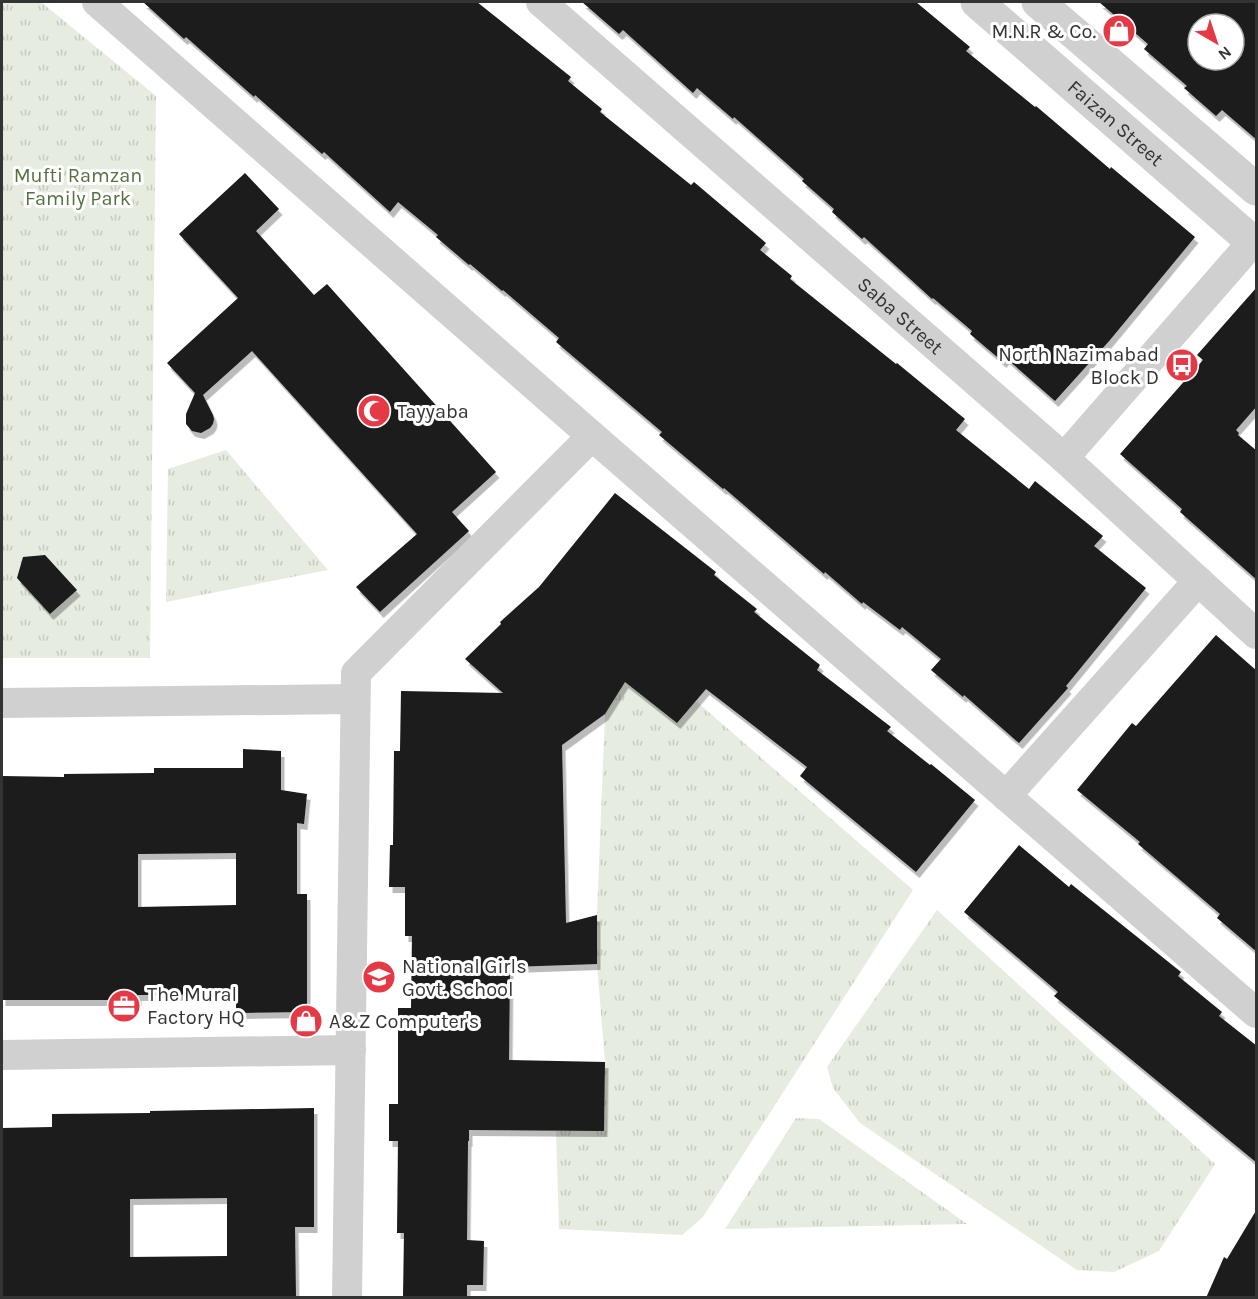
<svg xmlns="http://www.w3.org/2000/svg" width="1258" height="1299" viewBox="0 0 1258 1299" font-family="Karla,sans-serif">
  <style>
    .grass { fill: url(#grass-tufts) }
    .building { fill: #1a1a1a; fill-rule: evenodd; filter: url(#shadow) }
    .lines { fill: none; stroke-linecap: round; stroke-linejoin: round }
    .minor { stroke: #d0d0d0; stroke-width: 30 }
    .tertiary { stroke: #d0d0d0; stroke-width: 33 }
    .labels { text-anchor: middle; stroke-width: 6; stroke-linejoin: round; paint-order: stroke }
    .poi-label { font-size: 20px; fill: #333; stroke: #fff; text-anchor: start }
    .street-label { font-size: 20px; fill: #333; stroke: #fff }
    .park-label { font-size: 20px; fill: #56703f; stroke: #fff }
  </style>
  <defs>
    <pattern id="grass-tufts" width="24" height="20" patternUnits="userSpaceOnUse" patternTransform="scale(1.5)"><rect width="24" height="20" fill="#e6ecdf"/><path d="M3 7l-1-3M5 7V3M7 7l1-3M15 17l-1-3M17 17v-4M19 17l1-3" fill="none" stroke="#c6cbc0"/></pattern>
    <filter id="shadow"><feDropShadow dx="3.5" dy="6" stdDeviation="0" flood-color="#0004"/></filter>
  </defs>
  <rect width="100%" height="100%" fill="#fff"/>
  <path class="grass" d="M 2,2 L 41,2 L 156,96 L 150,658 L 2,658 Z
    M 226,450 L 328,570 L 166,602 L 168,469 Z
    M 625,682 L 677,723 L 696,701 L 913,890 L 703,1217 L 682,1235 L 559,1229 L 556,1131 L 604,1131 L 605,1062 L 597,964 L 597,915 L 605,714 Z
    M 937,910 L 1215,1164 L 1159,1251 L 1114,1272 L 1077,1270 L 860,1123 L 833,1088 L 827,1067 Z
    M 796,1118 L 819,1119 L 967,1224 L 725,1229 Z"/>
  <path class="building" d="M 143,2 L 477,2 L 571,77 L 568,81 L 602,109 L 600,112 L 691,185 L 694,182 L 766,243 L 760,250 L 792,276 L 790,279 L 896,364 L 897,363 L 965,419 L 956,430 L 1029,489 L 1035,481 L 1103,536 L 1094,546 L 1146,588 L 1066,686 L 1068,688 L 1019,743 L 964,695 L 963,697 L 931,670 L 941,659 L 902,627 L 900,630 L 863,602 L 862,604 L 825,572 L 824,574 L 724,488 L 723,489 L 659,435 L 662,432 L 556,342 L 559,338 L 503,290 L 502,291 L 470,264 L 469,265 L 436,237 L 438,235 L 398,202 L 390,212 L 324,152 L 322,154 L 255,95 L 254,97 L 186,37 L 184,39 Z
    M 582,2 L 916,2 L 970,47 L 966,51 L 1035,107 L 1036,106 L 1110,169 L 1111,167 L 1195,237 L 1110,340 L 1055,401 L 1006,358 L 1003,362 L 970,334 L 972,331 L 933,298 L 932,299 L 864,237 L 862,239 L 832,212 L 834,209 L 802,181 L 804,179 L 734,117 L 733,119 L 697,88 L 693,93 L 623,30 L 619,34 Z
    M 1099,2 L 1255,2 L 1255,8 L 1257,10 L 1257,140 L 1222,110 L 1216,116 L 1184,88 L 1187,86 L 1144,49 L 1148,44 ZM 1198,24 L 1234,24 L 1234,60 L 1198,60 Z
    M 245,173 L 279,209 L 256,231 L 314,295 L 327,284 L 496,472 L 452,512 L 469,531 L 380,612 L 356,587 L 417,534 L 252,351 L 203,395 L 213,415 L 214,419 L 213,424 L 210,428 L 201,433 L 192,431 L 186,424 L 186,414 L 195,393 L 167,363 L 238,298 L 179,234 Z
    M 1257,287 L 1257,406 L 1236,430 L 1239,433 L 1238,435 L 1257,451 L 1257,580 L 1180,512 L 1182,509 L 1120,454 L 1203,360 L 1197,355 Z
    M 615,493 L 716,572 L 714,575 L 757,609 L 754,612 L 820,665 L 817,670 L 891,727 L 887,731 L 930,765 L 931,764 L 975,800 L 916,872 L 800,776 L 807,767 L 706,689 L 677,723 L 625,682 L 605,714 L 562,745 L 566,923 L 597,915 L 597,964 L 510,967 L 509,1060 L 605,1062 L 604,1131 L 469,1130 L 469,1141 L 468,1141 L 467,1240 L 484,1241 L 483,1285 L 467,1285 L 467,1298 L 403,1298 L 404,1233 L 397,1233 L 398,1141 L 389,1141 L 389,1104 L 398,1104 L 398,1008 L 411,1008 L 412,936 L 405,936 L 405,887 L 389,887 L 390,845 L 393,845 L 394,751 L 400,751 L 401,691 L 503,693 L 465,659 L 501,624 L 500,622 L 539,587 Z
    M 45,555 L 77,590 L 50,614 L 17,578 L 23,557 Z
    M 1216,635 L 1257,671 L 1257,952 L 1217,918 L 1220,914 L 1138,844 L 1140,842 L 1077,790 L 1132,723 L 1136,726 Z
    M 243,749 L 281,751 L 281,790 L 307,794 L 304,824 L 297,823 L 297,894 L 307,894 L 307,1012 L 236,1013 L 236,994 L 138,995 L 138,1000 L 2,1000 L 2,776 L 64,777 L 64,774 L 154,773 L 154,768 L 243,768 ZM 236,853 L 236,905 L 138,907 L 138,854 Z
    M 1019,845 L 1069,887 L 1071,884 L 1181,972 L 1178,976 L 1222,1012 L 1219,1016 L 1257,1046 L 1257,1163 L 1054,996 L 1058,992 L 964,912 Z
    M 314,1108 L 314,1227 L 295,1227 L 296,1298 L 2,1298 L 2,1128 L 52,1127 L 52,1114 L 150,1113 L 150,1111 ZM 227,1198 L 227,1256 L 130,1257 L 130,1199 Z
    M 1257,1209 L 1257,1298 L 1206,1298 L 1224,1257 L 1227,1259 Z"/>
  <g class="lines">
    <g class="minor">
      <path d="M 97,2 L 592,436 L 1256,1013"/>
      <path id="s1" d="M 541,2 L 1064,458 L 1256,634"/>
      <path d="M 1064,458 L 1256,238"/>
      <path d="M 2,703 L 355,699"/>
      <path d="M 1006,796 L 1198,581"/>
      <path d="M 2,1055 L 351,1050"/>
      <path d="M 347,1298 L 356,673 L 592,436"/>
    </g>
    <g class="tertiary">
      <path id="s2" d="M 977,2 L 1256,245"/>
      <path d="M 1038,2 L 1256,189"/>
    </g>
  </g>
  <defs>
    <g id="shop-disc" transform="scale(1.725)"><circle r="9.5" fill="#e63946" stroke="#fff"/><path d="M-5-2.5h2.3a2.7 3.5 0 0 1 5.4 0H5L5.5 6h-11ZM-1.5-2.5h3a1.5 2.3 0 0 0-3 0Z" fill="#fff"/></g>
    <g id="bus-disc" transform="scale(1.725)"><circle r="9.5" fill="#e63946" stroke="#fff"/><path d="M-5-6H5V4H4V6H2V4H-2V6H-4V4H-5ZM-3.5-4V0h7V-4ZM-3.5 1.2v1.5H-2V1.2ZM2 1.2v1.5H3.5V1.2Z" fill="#fff"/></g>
    <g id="mosque-disc" transform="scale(1.725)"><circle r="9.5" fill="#e63946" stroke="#fff"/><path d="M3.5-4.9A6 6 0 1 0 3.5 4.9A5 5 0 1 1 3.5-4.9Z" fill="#fff"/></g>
    <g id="school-disc" transform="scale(1.725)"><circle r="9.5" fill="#e63946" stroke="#fff"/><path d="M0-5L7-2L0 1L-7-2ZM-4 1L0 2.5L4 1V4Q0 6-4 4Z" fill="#fff"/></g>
    <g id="office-disc" transform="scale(1.725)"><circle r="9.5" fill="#e63946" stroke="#fff"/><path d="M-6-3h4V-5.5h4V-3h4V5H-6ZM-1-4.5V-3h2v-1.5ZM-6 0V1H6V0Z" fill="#fff"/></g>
  </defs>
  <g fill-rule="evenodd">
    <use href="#shop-disc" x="1119" y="31"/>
    <use href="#bus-disc" x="1182" y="365"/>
    <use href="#mosque-disc" x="374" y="411"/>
    <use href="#school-disc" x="379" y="977"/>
    <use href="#office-disc" x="124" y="1006"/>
    <use href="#shop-disc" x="306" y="1021"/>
  </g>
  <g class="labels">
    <g class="poi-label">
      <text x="1096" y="38" text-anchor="end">M.N.R &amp; Co.</text>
      <text x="1159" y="361" text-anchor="end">North Nazimabad<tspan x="1159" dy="23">Block D</tspan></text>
      <text x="397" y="418">Tayyaba</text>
      <text x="402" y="973">National Girls<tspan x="402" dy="23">Govt. School</tspan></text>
      <text x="147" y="1001">The Mural<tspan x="147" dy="23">Factory HQ</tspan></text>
      <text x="329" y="1028">A&amp;Z Computer's</text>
    </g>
    <g class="street-label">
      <text dy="7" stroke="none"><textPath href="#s2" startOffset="184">Faizan Street</textPath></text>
      <text dy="7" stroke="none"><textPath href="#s1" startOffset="477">Saba Street</textPath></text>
    </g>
    <g class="park-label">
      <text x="78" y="182">Mufti Ramzan<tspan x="78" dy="23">Family Park</tspan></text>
    </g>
  </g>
  <rect width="1258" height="1299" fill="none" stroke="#333333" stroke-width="6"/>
  <g transform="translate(1216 42) rotate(141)"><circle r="28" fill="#ffffff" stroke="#adadad" stroke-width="1.5"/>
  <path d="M0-4.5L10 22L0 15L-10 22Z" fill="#e63946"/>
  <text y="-9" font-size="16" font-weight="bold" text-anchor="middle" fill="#333333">N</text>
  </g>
</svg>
